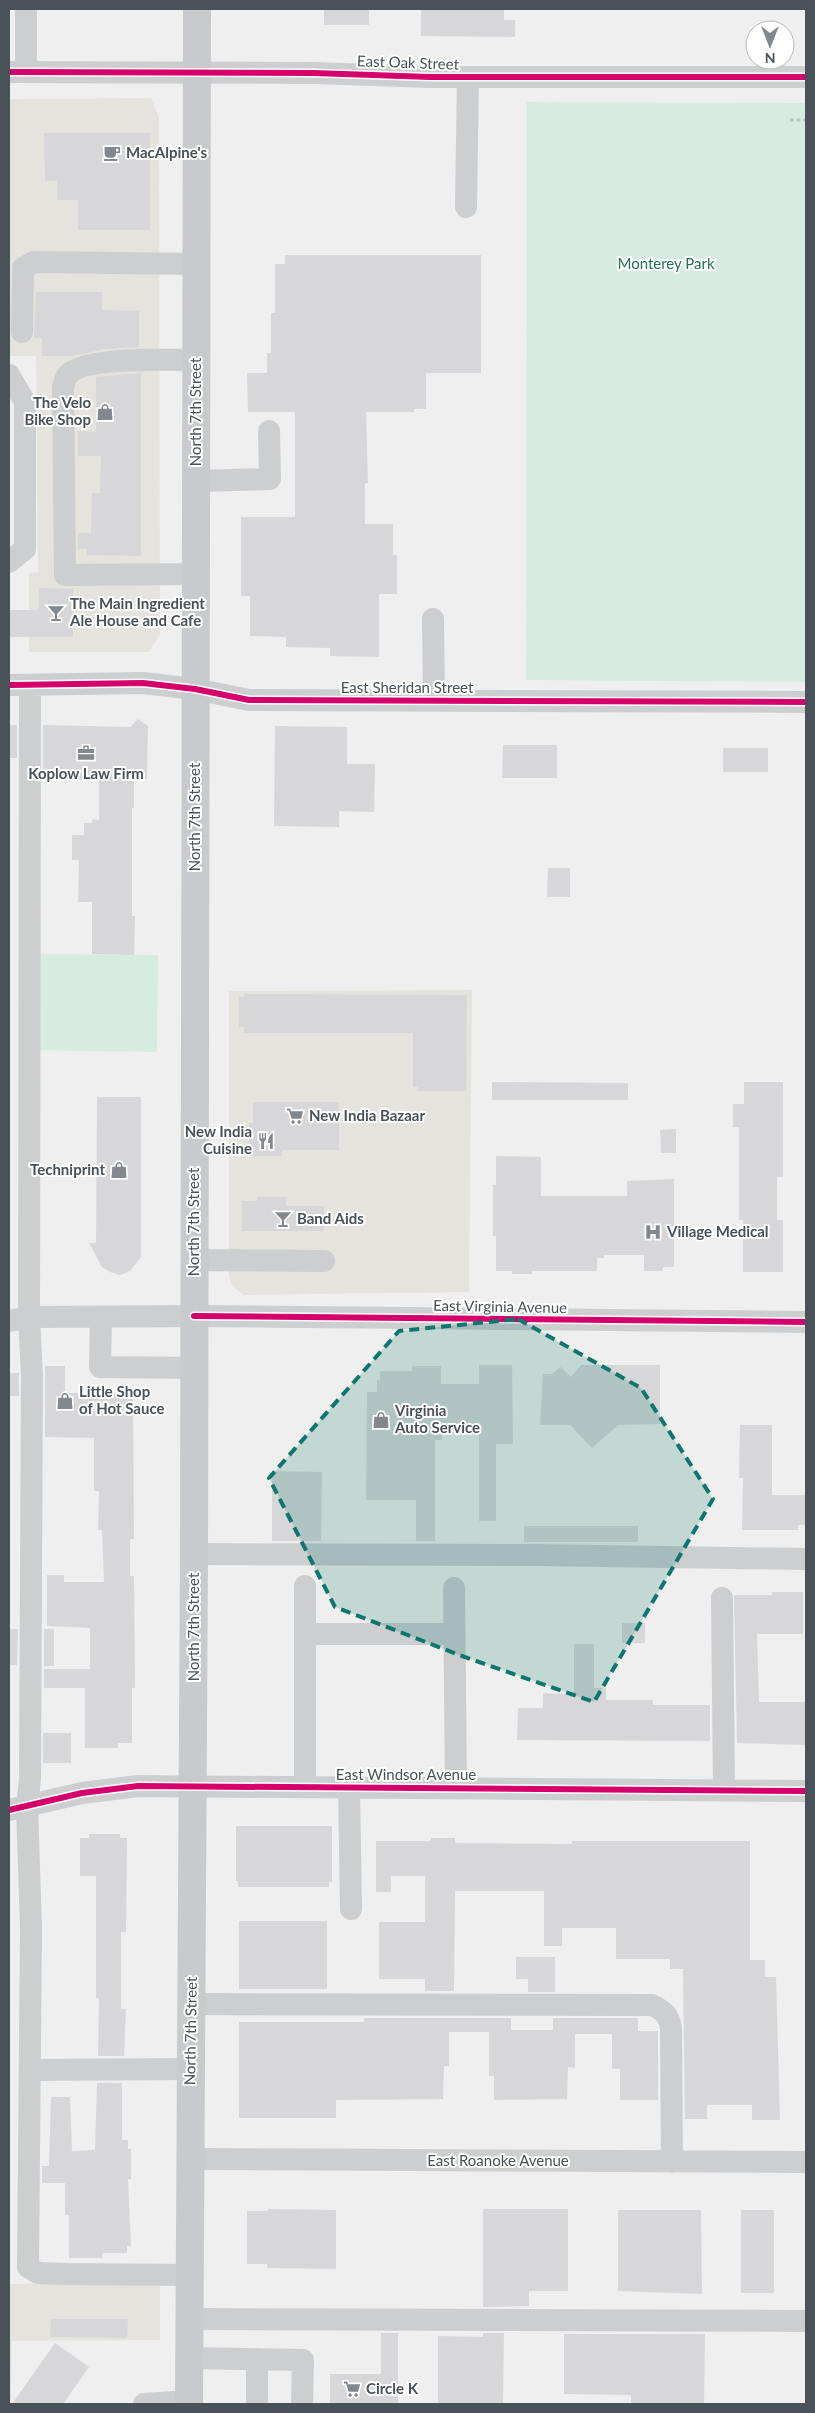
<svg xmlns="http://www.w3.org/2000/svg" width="815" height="2413" viewBox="0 0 815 2413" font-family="Lato,sans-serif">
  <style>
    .commercial { fill: #e5e3dd }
    .green { fill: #d7ece0 }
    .building { fill: #d7d7d9 }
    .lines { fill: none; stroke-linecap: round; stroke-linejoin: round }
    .path { stroke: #bac4c1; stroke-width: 3; stroke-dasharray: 4 2.5; stroke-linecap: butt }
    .minor { stroke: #ccced0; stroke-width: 22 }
    .major { stroke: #c8cacd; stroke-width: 28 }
    .cycleway-casing { stroke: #fff; stroke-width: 9 }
    .cycleway { stroke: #d6006c; stroke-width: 6 }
    .marked { fill: #0f766e; fill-opacity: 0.2; stroke: #0f766e; stroke-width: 4; stroke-dasharray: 10 6; stroke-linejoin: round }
    .labels { text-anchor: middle; stroke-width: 4; stroke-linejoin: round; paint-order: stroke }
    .street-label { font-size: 15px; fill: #495159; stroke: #fff }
    .poi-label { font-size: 15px; font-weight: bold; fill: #495159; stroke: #fff; text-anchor: start }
    .park-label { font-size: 15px; fill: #22734e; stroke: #fff }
  </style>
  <rect width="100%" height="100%" fill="#f0efef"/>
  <path class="commercial" d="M 151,98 L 159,117 L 160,634 L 149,652 L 29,652 L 29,573 L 38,572 L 36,356 L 9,356 L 9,99 Z
    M 472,990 L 469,1292 L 244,1295 L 232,1286 L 229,1275 L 229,991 Z
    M 160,2281 L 160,2340 L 12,2341 L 11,2404 L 9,2404 L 9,2284 Z"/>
  <path class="green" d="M 527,102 L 806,103 L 806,682 L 526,680 Z
    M 34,954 L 158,955 L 157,1052 L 34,1050 Z"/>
  <path class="building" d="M 324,9 L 369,9 L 369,25 L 324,25 Z
    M 421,9 L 504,9 L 504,20 L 515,20 L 515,37 L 421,36 Z
    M 44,133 L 150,133 L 150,230 L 78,230 L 78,200 L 57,200 L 57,181 L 45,181 Z
    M 285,255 L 481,255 L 481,373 L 426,373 L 426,409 L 414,409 L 414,412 L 366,412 L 368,483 L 365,483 L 365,524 L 393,524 L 393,555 L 397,555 L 397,594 L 379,594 L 379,657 L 330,656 L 330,648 L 286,647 L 286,637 L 250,636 L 250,596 L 241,596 L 241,517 L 295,517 L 295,412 L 248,412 L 247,373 L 267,373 L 267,353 L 271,353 L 271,313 L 275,313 L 275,264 L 285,264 Z
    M 36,292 L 102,292 L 102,310 L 139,311 L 139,347 L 105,349 L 73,356 L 42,356 L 42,338 L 34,338 Z
    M 141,373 L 141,556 L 87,555 L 87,549 L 78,549 L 78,533 L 91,533 L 92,493 L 100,493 L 101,456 L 78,456 L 78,431 L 96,432 L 96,377 Z
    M 39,588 L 73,589 L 73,637 L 9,637 L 9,610 L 39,610 Z
    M 138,719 L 148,726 L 147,779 L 134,779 L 134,808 L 132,808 L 132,916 L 135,916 L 134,955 L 92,954 L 92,902 L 78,902 L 79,860 L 72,860 L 72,835 L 84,835 L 84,823 L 92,823 L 92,819 L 99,820 L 99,780 L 43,779 L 43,725 L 130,727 Z
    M 9,725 L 17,725 L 17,758 L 9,758 Z
    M 275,726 L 347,727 L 347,764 L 375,764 L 374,812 L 339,811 L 339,827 L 274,826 Z
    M 503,745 L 557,745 L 557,778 L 502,778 Z
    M 723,748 L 768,748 L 768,772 L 723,772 Z
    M 548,868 L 570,868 L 570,897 L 547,897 Z
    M 244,994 L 467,995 L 466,1091 L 418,1091 L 418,1087 L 413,1087 L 413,1033 L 244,1033 L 244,1027 L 239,1027 L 239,997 L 244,997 Z
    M 492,1082 L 628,1083 L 628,1100 L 492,1100 Z
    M 744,1082 L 783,1082 L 783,1177 L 777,1177 L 777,1220 L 783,1220 L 783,1272 L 743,1272 L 743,1220 L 739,1220 L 739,1127 L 733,1127 L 733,1104 L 744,1104 Z
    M 97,1097 L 141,1097 L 141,1257 L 130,1271 L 120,1275 L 110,1272 L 102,1267 L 89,1243 L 96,1243 Z
    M 253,1102 L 339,1102 L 339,1150 L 282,1150 L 282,1156 L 249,1156 L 249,1123 L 253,1123 Z
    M 676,1129 L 676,1153 L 661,1153 L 660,1130 Z
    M 496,1156 L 541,1157 L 541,1196 L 627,1196 L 627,1181 L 674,1179 L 674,1267 L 663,1267 L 663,1271 L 644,1271 L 644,1255 L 604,1255 L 604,1258 L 597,1258 L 597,1271 L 532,1271 L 532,1274 L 512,1274 L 512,1271 L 496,1271 L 496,1236 L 493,1236 L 493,1185 L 496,1185 Z
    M 257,1197 L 286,1197 L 286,1206 L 324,1206 L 324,1231 L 242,1231 L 242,1201 L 257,1201 Z
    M 479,1365 L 512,1365 L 513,1444 L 496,1444 L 496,1521 L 479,1521 L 479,1425 L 442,1425 L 442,1440 L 435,1440 L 435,1541 L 416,1541 L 416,1500 L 366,1500 L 367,1392 L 377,1392 L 377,1380 L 380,1380 L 380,1371 L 412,1371 L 412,1366 L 441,1366 L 441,1384 L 479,1384 Z
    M 581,1365 L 660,1365 L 660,1424 L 618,1425 L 592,1448 L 570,1425 L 540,1425 L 543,1374 L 552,1374 L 561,1367 L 571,1377 Z
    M 45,1366 L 65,1366 L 65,1393 L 133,1393 L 134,1539 L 130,1539 L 130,1576 L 134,1576 L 135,1688 L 132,1688 L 132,1743 L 118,1743 L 118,1748 L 85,1748 L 85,1688 L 44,1688 L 44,1669 L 90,1669 L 90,1628 L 47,1626 L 47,1575 L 64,1575 L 64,1582 L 104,1582 L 102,1530 L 98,1530 L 99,1491 L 94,1491 L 94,1438 L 45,1437 Z
    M 9,1373 L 19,1373 L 19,1396 L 9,1396 Z
    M 740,1425 L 772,1425 L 772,1495 L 806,1495 L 806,1525 L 798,1525 L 798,1530 L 742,1530 L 743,1478 L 739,1478 Z
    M 272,1471 L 322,1472 L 321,1541 L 272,1541 Z
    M 524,1526 L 638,1526 L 638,1542 L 524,1542 Z
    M 772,1592 L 803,1592 L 803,1634 L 757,1634 L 759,1702 L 806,1702 L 806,1745 L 737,1743 L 734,1595 L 772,1595 Z
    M 622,1623 L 645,1623 L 645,1643 L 622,1643 Z
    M 9,1629 L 18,1629 L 17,1665 L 9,1665 Z
    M 44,1629 L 54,1629 L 54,1666 L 44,1666 Z
    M 574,1644 L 594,1644 L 594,1688 L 606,1688 L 606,1700 L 653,1700 L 653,1705 L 710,1705 L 710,1741 L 517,1740 L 518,1708 L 543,1708 L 543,1693 L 574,1694 Z
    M 43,1733 L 71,1733 L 71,1763 L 43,1763 Z
    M 236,1826 L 332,1826 L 332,1882 L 329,1882 L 329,1887 L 238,1887 L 238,1881 L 236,1881 Z
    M 89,1834 L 120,1834 L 120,1838 L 127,1838 L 126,1932 L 121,1932 L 121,2009 L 126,2009 L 124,2056 L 98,2056 L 99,1998 L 96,1998 L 96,1876 L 80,1876 L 80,1838 L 89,1838 Z
    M 431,1838 L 455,1838 L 455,1843 L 572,1844 L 572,1841 L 750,1841 L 750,1960 L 765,1960 L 765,1977 L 776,1977 L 780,2120 L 752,2120 L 752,2105 L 707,2105 L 707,2119 L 685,2119 L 683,1969 L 670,1969 L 670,1959 L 616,1959 L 616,1928 L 562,1928 L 562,1946 L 544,1946 L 544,1891 L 455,1891 L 454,1991 L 425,1991 L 425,1979 L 379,1979 L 379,1922 L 425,1922 L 425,1876 L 391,1876 L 391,1892 L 376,1892 L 376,1841 L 431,1841 Z
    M 239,1921 L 327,1921 L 327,1989 L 239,1989 Z
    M 516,1957 L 555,1957 L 555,1992 L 528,1992 L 528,1979 L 516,1979 Z
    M 364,2018 L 511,2018 L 511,2030 L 553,2030 L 553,2018 L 638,2018 L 638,2031 L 658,2031 L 658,2100 L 620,2100 L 620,2069 L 612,2069 L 612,2034 L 575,2034 L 575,2068 L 568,2067 L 567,2099 L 494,2100 L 494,2076 L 489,2076 L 489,2032 L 449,2032 L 449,2066 L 444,2066 L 443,2099 L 336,2100 L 336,2118 L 239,2118 L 239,2022 L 364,2022 Z
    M 97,2083 L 122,2083 L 122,2140 L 128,2140 L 128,2149 L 131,2149 L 131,2179 L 128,2179 L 131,2246 L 127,2246 L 127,2253 L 103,2253 L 102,2258 L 69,2258 L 69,2215 L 65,2215 L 65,2183 L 42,2183 L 42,2166 L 49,2166 L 51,2097 L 70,2097 L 72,2151 L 95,2150 Z
    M 268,2209 L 336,2210 L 336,2269 L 267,2268 L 267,2264 L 247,2264 L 247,2211 L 268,2211 Z
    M 483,2209 L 568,2209 L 568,2291 L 529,2291 L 529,2306 L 483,2307 Z
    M 618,2210 L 701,2210 L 702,2294 L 618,2291 Z
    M 741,2210 L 774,2210 L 774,2293 L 741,2293 Z
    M 51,2319 L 128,2319 L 127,2338 L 50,2337 Z
    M 381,2333 L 398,2333 L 398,2404 L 330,2404 L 330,2374 L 381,2374 Z
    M 483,2333 L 504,2333 L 503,2403 L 438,2404 L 438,2336 L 483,2337 Z
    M 564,2334 L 705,2334 L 704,2404 L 631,2404 L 631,2395 L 564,2394 Z
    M 55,2343 L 89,2367 L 63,2404 L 12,2404 Z"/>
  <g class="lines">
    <path class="path" d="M 790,120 L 806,120"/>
    <path class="minor" d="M 9,72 L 314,73 L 430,77 L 806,77
      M 26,72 L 26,9
      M 466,207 L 468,77
      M 22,332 L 23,268 L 34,262 L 197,264
      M 9,375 L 25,402 L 25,549 L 9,562
      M 196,481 L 270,479 L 269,431
      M 196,574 L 65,575 L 63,387 C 64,384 65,378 67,376 C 80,356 172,360 197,360
      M 433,619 L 434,700
      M 9,685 L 143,683 L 195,689 L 249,700 L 806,702
      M 30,685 L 29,1317 L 32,1376 L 30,1779 L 27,1806 L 31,1928 L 28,2267 L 38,2273 L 67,2274 L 189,2275
      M 194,1260 L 324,1261
      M 101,1317 L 100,1367 L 194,1368
      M 9,1321 L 29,1317 L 194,1316 L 806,1322
      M 194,1554 L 536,1555 L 806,1559
      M 305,1586 L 305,1787
      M 454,1588 L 456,1788
      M 722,1598 L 724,1790
      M 305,1634 L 454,1634
      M 349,1787 L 351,1909
      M 9,1810 L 82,1793 L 138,1786 L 806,1791
      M 191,2004 L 652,2005 C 664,2011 669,2015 671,2028 L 672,2162
      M 30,2070 L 190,2069
      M 190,2159 L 806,2162
      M 189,2319 L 806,2321
      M 189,2358 L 303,2360 L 302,2404
      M 144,2404 L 189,2401
      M 257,2404 L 257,2359"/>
    <path class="major" d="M 189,2404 L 194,1554 L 197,9"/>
    <g class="cycleway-casing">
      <path id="cycleway" d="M 9,72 L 314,73 L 430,77 L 806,77
        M 9,685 L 143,683 L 195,689 L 249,700 L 806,702
        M 194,1316 L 806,1322
        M 9,1810 L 82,1793 L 138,1786 L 806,1791"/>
    </g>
    <use href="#cycleway" class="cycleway"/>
  </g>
  <path class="marked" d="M 518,1319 L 641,1388 L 713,1499 L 594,1702 L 462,1656 L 335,1607 L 269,1478 L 399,1331 Z"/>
  <defs>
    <g id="cafe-bare" transform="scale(1.35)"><path d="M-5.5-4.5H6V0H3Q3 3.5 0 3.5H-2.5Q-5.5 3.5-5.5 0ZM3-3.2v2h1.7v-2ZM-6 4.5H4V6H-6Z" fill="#83888e" stroke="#fff" stroke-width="2.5" paint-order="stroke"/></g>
    <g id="shop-bare" transform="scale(1.35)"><path d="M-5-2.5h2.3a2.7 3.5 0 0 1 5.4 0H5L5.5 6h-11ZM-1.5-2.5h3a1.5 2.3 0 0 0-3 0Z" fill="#83888e" stroke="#fff" stroke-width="2.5" paint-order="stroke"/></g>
    <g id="bar-bare" transform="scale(1.35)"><path d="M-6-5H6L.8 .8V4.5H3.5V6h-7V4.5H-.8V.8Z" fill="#83888e" stroke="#fff" stroke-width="2.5" paint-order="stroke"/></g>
    <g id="office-bare" transform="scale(1.35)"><path d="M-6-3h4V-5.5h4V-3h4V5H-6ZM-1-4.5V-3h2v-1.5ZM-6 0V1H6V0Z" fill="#83888e" stroke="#fff" stroke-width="2.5" paint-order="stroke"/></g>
    <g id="supermarket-bare" transform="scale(1.35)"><path d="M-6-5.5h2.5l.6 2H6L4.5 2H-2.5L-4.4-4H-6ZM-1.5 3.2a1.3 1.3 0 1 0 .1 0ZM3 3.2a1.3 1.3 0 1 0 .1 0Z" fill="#83888e" stroke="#fff" stroke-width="2.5" paint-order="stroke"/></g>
    <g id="restaurant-bare" transform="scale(1.35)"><path d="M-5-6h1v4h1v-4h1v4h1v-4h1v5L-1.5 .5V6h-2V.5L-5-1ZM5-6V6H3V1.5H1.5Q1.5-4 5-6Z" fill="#83888e" stroke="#fff" stroke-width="2.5" paint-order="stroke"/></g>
    <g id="hospital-bare" transform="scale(1.35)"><path d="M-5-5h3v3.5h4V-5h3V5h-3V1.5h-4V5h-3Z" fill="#83888e" stroke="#fff" stroke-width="2.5" paint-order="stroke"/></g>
  </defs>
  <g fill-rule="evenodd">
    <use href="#cafe-bare" x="112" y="153"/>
    <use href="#shop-bare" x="105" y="412"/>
    <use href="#bar-bare" x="56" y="613"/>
    <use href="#office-bare" x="86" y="753"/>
    <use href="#supermarket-bare" x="295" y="1116"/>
    <use href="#restaurant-bare" x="266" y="1141"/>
    <use href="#shop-bare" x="119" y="1170"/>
    <use href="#bar-bare" x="283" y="1219"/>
    <use href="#hospital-bare" x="653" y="1232"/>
    <use href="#shop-bare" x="65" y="1401"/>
    <use href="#shop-bare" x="381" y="1420"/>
    <use href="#supermarket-bare" x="352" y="2389"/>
  </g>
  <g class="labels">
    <g class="street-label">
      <text transform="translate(408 63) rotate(2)" y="5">East Oak Street</text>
      <text transform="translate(196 412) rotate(-90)" y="5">North 7th Street</text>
      <text x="407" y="693">East Sheridan Street</text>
      <text transform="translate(195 817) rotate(-90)" y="5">North 7th Street</text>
      <text transform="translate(194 1222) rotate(-90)" y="5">North 7th Street</text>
      <text transform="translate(500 1307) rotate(1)" y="5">East Virginia Avenue</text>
      <text transform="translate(194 1627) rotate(-90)" y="5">North 7th Street</text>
      <text x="406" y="1780">East Windsor Avenue</text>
      <text transform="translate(191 2031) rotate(-89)" y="5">North 7th Street</text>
      <text x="498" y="2166">East Roanoke Avenue</text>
    </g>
    <g class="poi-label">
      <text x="126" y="158">MacAlpine's</text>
      <text x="91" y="408" text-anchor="end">The Velo<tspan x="91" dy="17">Bike Shop</tspan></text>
      <text x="70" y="609">The Main Ingredient<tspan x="70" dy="17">Ale House and Cafe</tspan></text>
      <text x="86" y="779" text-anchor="middle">Koplow Law Firm</text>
      <text x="309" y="1121">New India Bazaar</text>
      <text x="252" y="1137" text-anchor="end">New India<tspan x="252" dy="17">Cuisine</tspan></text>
      <text x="105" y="1175" text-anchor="end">Techniprint</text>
      <text x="297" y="1224">Band Aids</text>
      <text x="667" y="1237">Village Medical</text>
      <text x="79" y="1397">Little Shop<tspan x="79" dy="17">of Hot Sauce</tspan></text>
      <text x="395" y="1416">Virginia<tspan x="395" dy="17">Auto Service</tspan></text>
      <text x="366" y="2394">Circle K</text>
    </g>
    <g class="park-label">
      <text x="666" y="269">Monterey Park</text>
    </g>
  </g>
  <rect width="815" height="2413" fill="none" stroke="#495159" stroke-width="20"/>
  <g transform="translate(770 45) rotate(180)"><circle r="24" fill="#ffffff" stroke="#b6b9bd"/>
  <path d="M0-4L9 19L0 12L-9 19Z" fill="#83888e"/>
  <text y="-8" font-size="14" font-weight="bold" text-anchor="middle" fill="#495159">N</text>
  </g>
</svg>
